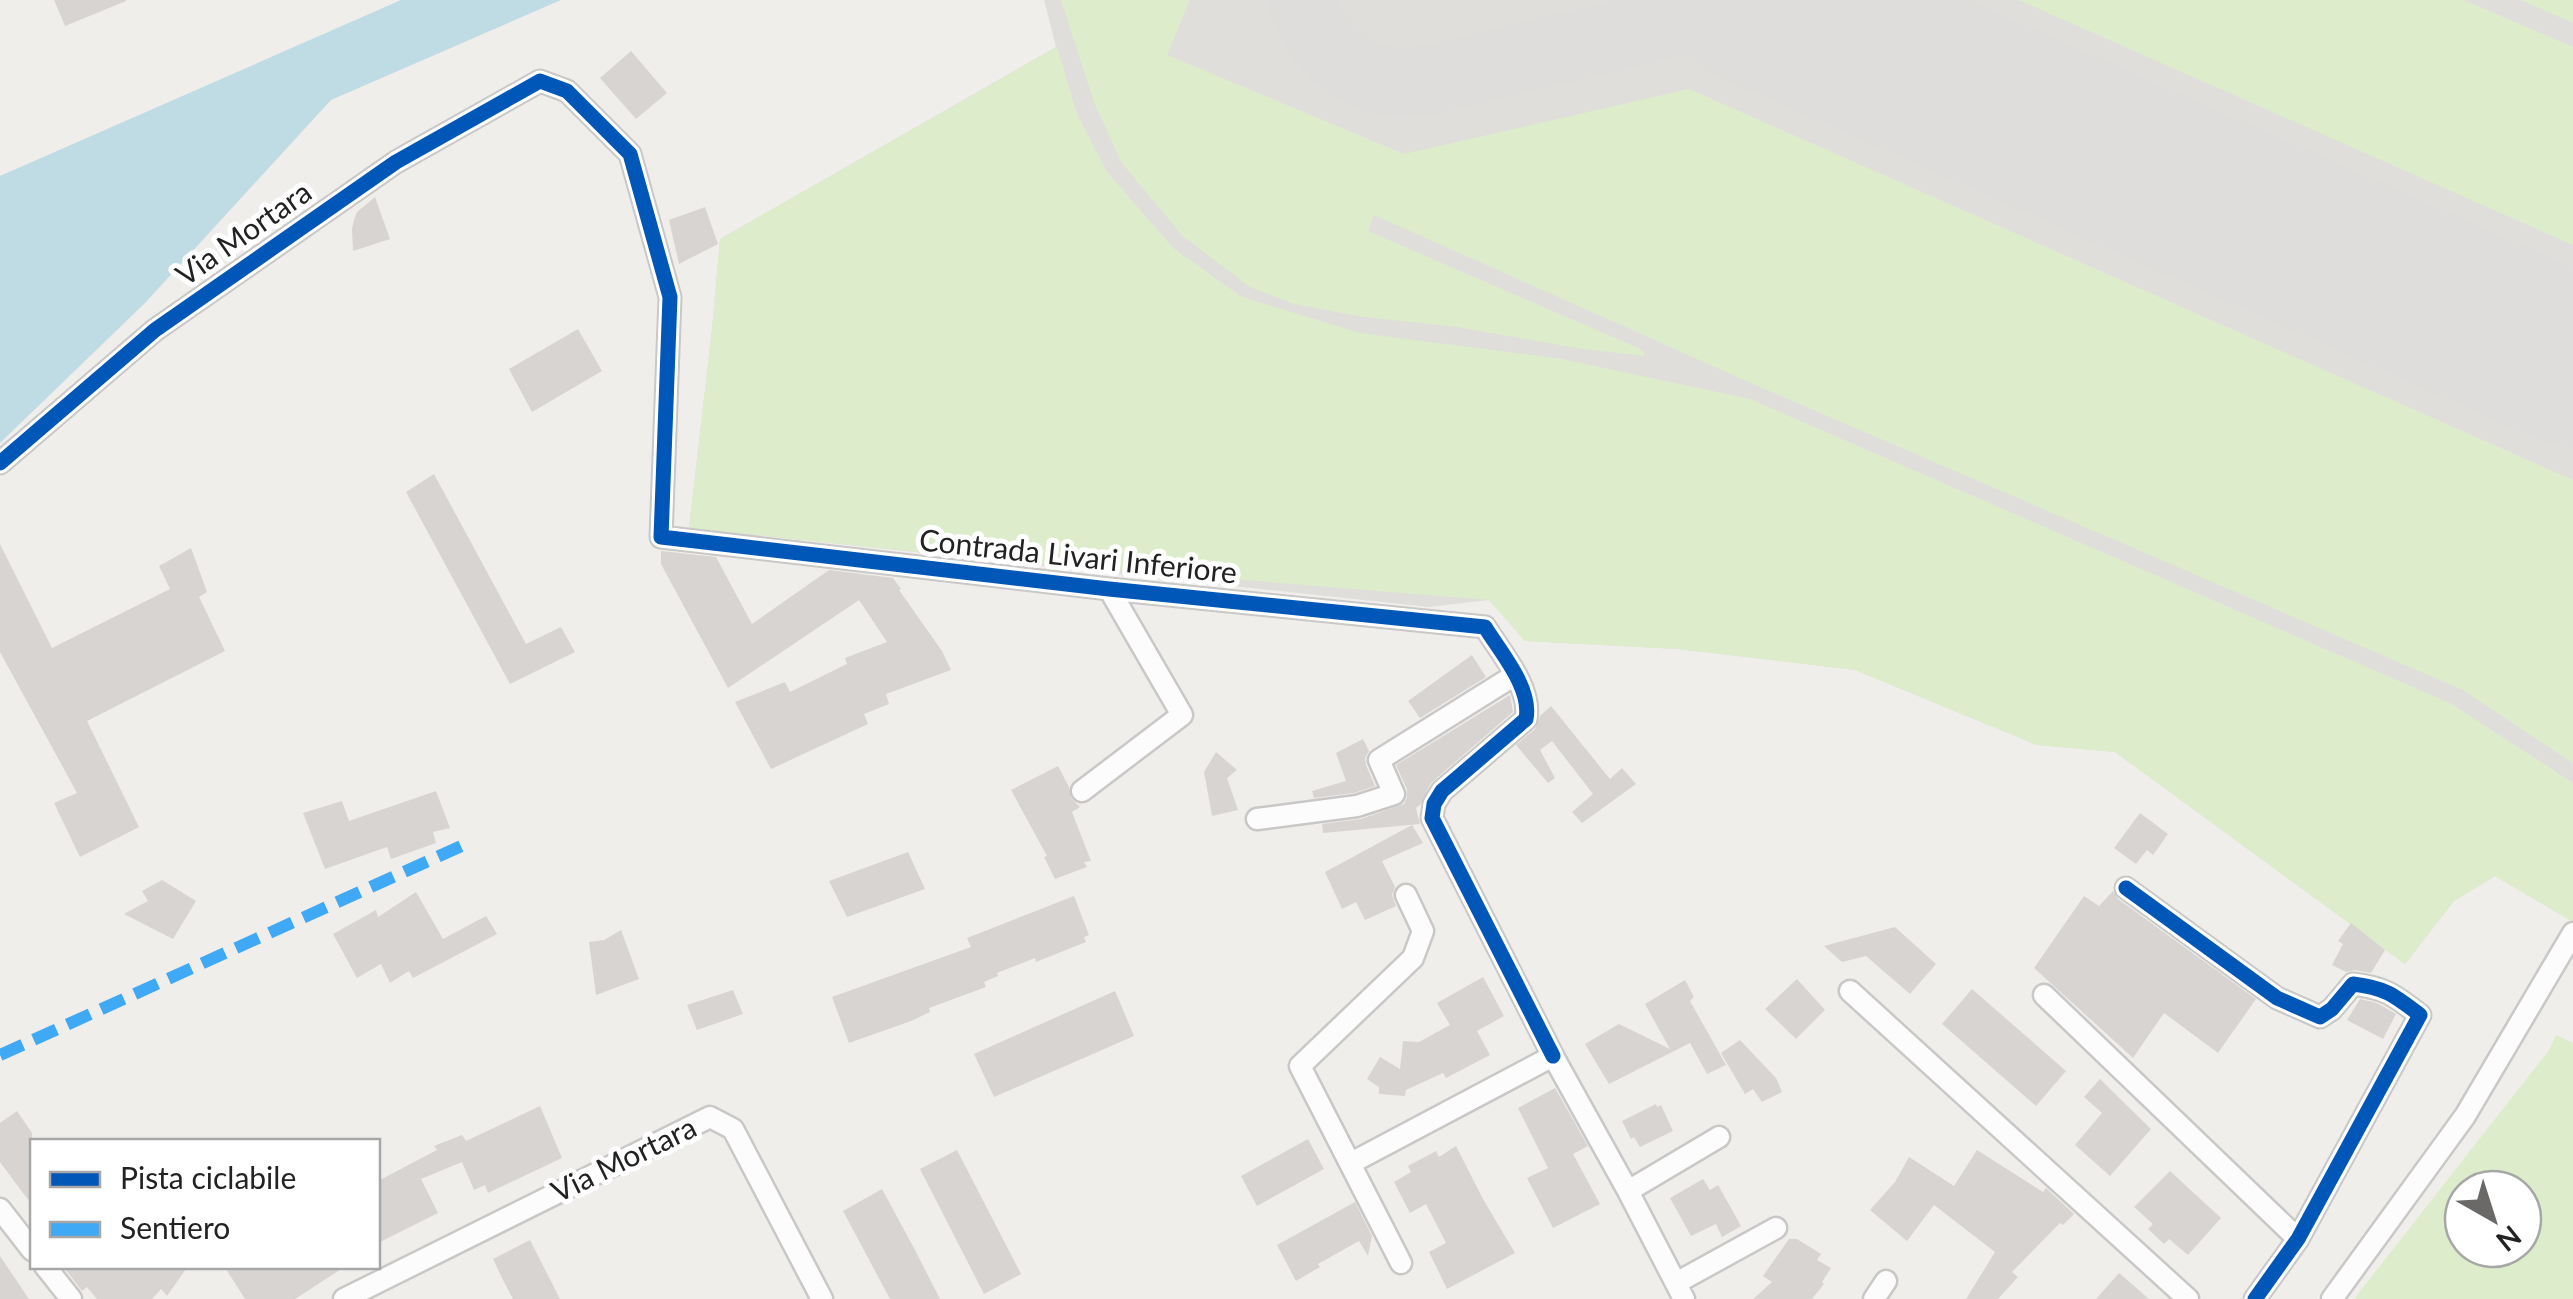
<svg xmlns="http://www.w3.org/2000/svg" width="2573" height="1299" viewBox="0 0 2573 1299" font-family="Lato,sans-serif">
  <style>
    .airport { fill: #e0deda }
    .grass { fill: #ddeccb; fill-rule: evenodd }
    .water { fill: #bfdbe3 }
    .lines { fill: none; stroke-linecap: round; stroke-linejoin: round }
    .taxiway { stroke: #dedddc; stroke-width: 70 }
    .runway { stroke: #dedddc; stroke-width: 172 }
    .building { fill: #d7d4d2 }
    .street-casing { stroke: #c9c8c7; stroke-width: 25 }
    .street { stroke: #fdfcfc; stroke-width: 20 }
    .quiet { stroke: #3fa9f5; stroke-width: 12; stroke-dasharray: 25 12; stroke-linecap: butt }
    .cycleway-casing { stroke: #fff; stroke-width: 21 }
    .cycleway { stroke: #0057b8; stroke-width: 15 }
    .labels { text-anchor: middle; stroke-width: 10; stroke-linejoin: round; paint-order: stroke }
    .street-label { font-size: 30px; fill: #222; stroke: #fff }
  </style>
  <rect width="100%" height="100%" fill="#f0eeeb"/>
  <path class="airport" d="M 1044,0 L 2573,0 L 2573,922 L 2495,876 L 2454,901 L 2405,964 L 2115,752 L 2037,745 L 1855,670 L 1678,649 L 1525,641 L 1489,600 L 1429,607 L 689,528 L 712,329 L 720,239 L 1056,47 Z"/>
  <path class="grass" d="M 1061,0 L 1190,0 L 1167,55 L 1404,154 L 1689,89 L 2573,480 L 2573,763 L 2463,690 L 1760,387 L 1374,215 L 1368,231 L 1638,348 L 1644,352 L 1644,356 L 1583,349 L 1457,327 L 1364,317 L 1294,304 L 1250,287 L 1183,236 L 1121,162 L 1094,102 Z
    M 2019,0 L 2464,0 L 2573,47 L 2573,245 Z
    M 2521,0 L 2573,0 L 2573,23 Z
    M 1057,47 L 1077,114 L 1107,172 L 1173,248 L 1242,297 L 1360,333 L 1562,359 L 1750,399 L 2452,704 L 2573,783 L 2573,922 L 2495,876 L 2454,901 L 2405,964 L 2115,752 L 2037,745 L 1855,670 L 1678,649 L 1525,641 L 1489,600 L 985,559 L 689,528 L 712,329 L 720,239 Z
    M 2556,1035 L 2573,1043 L 2573,1299 L 2354,1299 L 2549,1050 ZM 2463,1189 L 2523,1189 L 2523,1249 L 2463,1249 Z"/>
  <path class="water" d="M 401,0 L 561,0 L 331,100 L 145,303 L 0,443 L 0,176 Z"/>
  <g class="lines">
    <path class="taxiway" d="M 1302,0 C 1314,44 1354,80 1400,83 C 1408,83 1417,81 1424,81 L 1708,14 L 1757,11 L 1803,20"/>
    <path class="runway" d="M 1757,0 L 2573,361"/>
  </g>
  <path class="building" d="M 54,0 L 126,0 L 126,1 L 65,26 Z
    M 631,51 L 667,93 L 636,119 L 600,78 Z
    M 375,197 L 390,239 L 353,251 L 352,229 L 354,220 L 357,212 Z
    M 705,207 L 718,244 L 679,264 L 669,220 Z
    M 578,329 L 602,371 L 532,412 L 509,369 Z
    M 434,474 L 526,644 L 561,627 L 575,652 L 510,684 L 406,492 Z
    M 0,544 L 52,648 L 170,589 L 159,566 L 191,548 L 207,592 L 199,597 L 225,651 L 87,721 L 139,827 L 80,857 L 54,803 L 77,793 L 0,652 Z
    M 661,551 L 716,557 L 752,624 L 829,570 L 893,578 L 901,589 L 899,590 L 942,651 L 951,670 L 886,694 L 889,704 L 864,714 L 868,724 L 771,769 L 735,702 L 785,682 L 790,692 L 847,664 L 845,658 L 887,642 L 859,600 L 728,688 L 661,564 Z
    M 1472,655 L 1486,677 L 1420,718 L 1408,701 Z
    M 1510,695 L 1513,712 L 1431,783 L 1420,805 L 1416,808 L 1420,824 L 1323,833 L 1322,824 L 1361,819 L 1404,804 L 1407,797 L 1407,789 L 1396,765 Z
    M 1551,706 L 1610,779 L 1622,768 L 1636,784 L 1582,823 L 1572,812 L 1593,794 L 1552,741 L 1540,750 L 1555,778 L 1548,783 L 1516,745 L 1535,729 L 1540,716 Z
    M 1363,739 L 1369,751 L 1365,758 L 1366,765 L 1375,786 L 1354,793 L 1314,798 L 1312,791 L 1346,781 L 1336,753 Z
    M 1216,752 L 1237,770 L 1227,778 L 1238,810 L 1212,816 L 1204,772 Z
    M 1058,766 L 1069,787 L 1071,798 L 1080,807 L 1072,812 L 1091,861 L 1084,862 L 1087,867 L 1055,879 L 1044,857 L 1047,856 L 1011,790 Z
    M 436,791 L 450,828 L 433,832 L 436,843 L 391,859 L 387,847 L 325,869 L 303,813 L 342,801 L 349,821 Z
    M 2140,813 L 2168,834 L 2153,855 L 2147,850 L 2136,864 L 2114,848 Z
    M 1412,825 L 1423,843 L 1382,861 L 1395,887 L 1392,895 L 1396,906 L 1365,920 L 1356,902 L 1342,909 L 1325,872 Z
    M 908,852 L 925,889 L 847,917 L 829,881 Z
    M 162,880 L 196,901 L 173,939 L 124,914 L 148,901 L 142,891 Z
    M 2113,891 L 2118,899 L 2256,999 L 2218,1053 L 2164,1013 L 2133,1058 L 2034,968 L 2084,896 L 2099,906 Z
    M 416,892 L 443,939 L 486,916 L 497,934 L 413,978 L 409,971 L 390,983 L 381,964 L 357,978 L 333,934 L 376,910 L 378,917 Z
    M 1074,896 L 1089,935 L 1084,937 L 1086,942 L 1036,962 L 1035,958 L 997,973 L 998,976 L 984,982 L 986,987 L 929,1008 L 930,1012 L 911,1021 L 849,1043 L 832,997 L 971,947 L 967,938 Z
    M 2351,923 L 2385,950 L 2371,973 L 2355,970 L 2346,972 L 2332,965 L 2343,944 L 2338,941 Z
    M 1895,927 L 1936,964 L 1910,994 L 1866,956 L 1842,962 L 1824,946 Z
    M 621,930 L 639,979 L 596,995 L 589,942 L 604,940 Z
    M 1483,977 L 1504,1016 L 1477,1031 L 1490,1055 L 1446,1078 L 1443,1073 L 1406,1090 L 1405,1096 L 1379,1094 L 1379,1087 L 1367,1079 L 1380,1057 L 1400,1069 L 1403,1041 L 1419,1042 L 1450,1025 L 1437,1003 Z
    M 1797,979 L 1825,1010 L 1796,1039 L 1765,1009 Z
    M 1685,980 L 1694,997 L 1690,1001 L 1726,1065 L 1707,1074 L 1690,1043 L 1609,1084 L 1585,1044 L 1619,1024 L 1670,1049 L 1645,1004 Z
    M 1972,989 L 2066,1071 L 2036,1106 L 1942,1024 Z
    M 733,990 L 743,1014 L 697,1030 L 687,1005 Z
    M 1115,991 L 1134,1036 L 994,1097 L 974,1054 Z
    M 2360,999 L 2377,1003 L 2396,1014 L 2383,1039 L 2347,1020 Z
    M 1740,1040 L 1776,1078 L 1782,1092 L 1762,1102 L 1753,1089 L 1745,1094 L 1721,1053 Z
    M 2100,1079 L 2151,1129 L 2110,1176 L 2075,1145 L 2102,1113 L 2084,1097 Z
    M 1555,1088 L 1588,1146 L 1573,1154 L 1600,1204 L 1553,1228 L 1527,1178 L 1548,1168 L 1518,1108 Z
    M 1656,1104 L 1657,1107 L 1661,1105 L 1673,1131 L 1640,1147 L 1634,1137 L 1631,1139 L 1622,1121 Z
    M 540,1106 L 562,1158 L 488,1193 L 485,1185 L 474,1190 L 462,1162 L 421,1179 L 438,1213 L 378,1243 L 378,1181 L 437,1150 L 434,1146 L 462,1135 L 466,1141 Z
    M 17,1111 L 32,1133 L 32,1205 L 0,1162 L 0,1123 Z
    M 1308,1139 L 1324,1169 L 1257,1206 L 1241,1176 Z
    M 1456,1146 L 1483,1199 L 1515,1253 L 1447,1289 L 1429,1252 L 1446,1243 L 1426,1204 L 1410,1213 L 1394,1182 L 1411,1172 L 1408,1166 L 1436,1151 L 1439,1157 Z
    M 957,1150 L 1021,1274 L 984,1294 L 920,1169 Z
    M 1977,1150 L 2043,1192 L 2046,1188 L 2074,1214 L 2063,1225 L 2060,1223 L 2012,1272 L 2018,1277 L 1998,1299 L 1966,1299 L 1995,1252 L 1934,1205 L 1907,1241 L 1870,1210 L 1895,1182 L 1909,1157 L 1954,1186 Z
    M 2170,1171 L 2221,1218 L 2188,1255 L 2169,1239 L 2164,1244 L 2148,1229 L 2153,1224 L 2134,1207 Z
    M 1703,1179 L 1710,1190 L 1718,1185 L 1741,1226 L 1722,1237 L 1716,1224 L 1691,1236 L 1670,1198 Z
    M 882,1189 L 915,1250 L 940,1299 L 890,1299 L 843,1211 Z
    M 1355,1202 L 1372,1236 L 1368,1256 L 1359,1241 L 1318,1264 L 1320,1267 L 1296,1281 L 1277,1245 Z
    M 1789,1239 L 1797,1239 L 1821,1254 L 1817,1260 L 1831,1268 L 1822,1282 L 1824,1284 L 1812,1299 L 1753,1299 L 1772,1282 L 1763,1276 Z
    M 530,1240 L 560,1299 L 513,1299 L 502,1278 L 493,1259 Z
    M 0,1256 L 29,1299 L 0,1299 Z
    M 63,1266 L 188,1266 L 167,1296 L 161,1289 L 152,1299 L 97,1299 L 87,1287 L 82,1291 Z
    M 224,1266 L 346,1266 L 295,1299 L 245,1299 Z
    M 2119,1273 L 2149,1299 L 2096,1299 Z"/>
  <g class="lines">
    <g class="street-casing">
      <path id="street" d="M 0,463 L 155,330 L 396,162 L 540,81 L 567,91 L 630,154 L 670,297 L 661,537 L 1109,589 L 1485,627 C 1501,653 1532,688 1526,719 L 1442,791 L 1434,804 L 1432,818 L 1553,1056
        M 1082,791 L 1182,715 L 1109,589
        M 1257,819 L 1357,806 L 1394,794 L 1379,760 L 1515,675
        M 2126,888 L 2277,998 L 2320,1017 L 2332,1009 L 2353,984 C 2386,988 2394,995 2420,1015 L 2298,1239 L 2255,1299
        M 1850,991 L 2188,1299
        M 2044,995 L 2298,1239
        M 1351,1163 L 1553,1056 L 1628,1191 L 1684,1299
        M 1628,1191 L 1719,1137
        M 0,1209 L 32,1250
        M 1401,1263 L 1300,1066 L 1413,958 L 1423,931 L 1406,895
        M 45,1266 L 71,1299
        M 1676,1283 L 1776,1228
        M 344,1299 L 710,1117 L 733,1129 L 822,1299
        M 1874,1299 L 1886,1281
        M 2332,1299 L 2465,1116 L 2573,933"/>
    </g>
    <use href="#street" class="street"/>
    <path class="quiet" d="M 0,1055 L 468,843"/>
    <g class="cycleway-casing">
      <path id="cycleway" d="M 0,463 L 155,330 L 396,162 L 540,81 L 567,91 L 630,154 L 670,297 L 661,537 L 1109,589 L 1485,627 C 1501,653 1532,688 1526,719 L 1442,791 L 1434,804 L 1432,818 L 1553,1056
        M 2126,888 L 2277,998 L 2320,1017 L 2332,1009 L 2353,984 C 2386,988 2394,995 2420,1015 L 2298,1239 L 2255,1299"/>
    </g>
    <use href="#cycleway" class="cycleway"/>
  </g>
  <g class="labels">
    <g class="street-label">
      <text transform="translate(244 234) rotate(-35)" y="10">Via Mortara</text>
      <text transform="translate(1078 557) rotate(6)" y="10">Contrada Livari Inferiore</text>
      <text transform="translate(624 1160) rotate(-26)" y="10">Via Mortara</text>
    </g>
  </g>
  <rect x="30" y="1139" width="350" height="130" fill="#ffffff" stroke="#a7a7a7" stroke-width="2.5"/>
  <rect x="50" y="1172" width="50" height="15" fill="#0057b8" stroke="#a7a7a7" stroke-width="2.5"/>
  <text x="120" y="1189" font-size="30" fill="#222222">Pista ciclabile</text>
  <rect x="50" y="1222" width="50" height="15" fill="#3fa9f5" stroke="#a7a7a7" stroke-width="2.5"/>
  <text x="120" y="1239" font-size="30" fill="#222222">Sentiero</text>
  <g transform="translate(2493 1219) rotate(141)"><circle r="48" fill="#ffffff" stroke="#a7a7a7" stroke-width="2.5"/>
  <path d="M0-8L18 38L0 25L-18 38Z" fill="#6a6968"/>
  <text y="-15" font-size="28" font-weight="bold" text-anchor="middle" fill="#222222">N</text>
  </g>
</svg>
